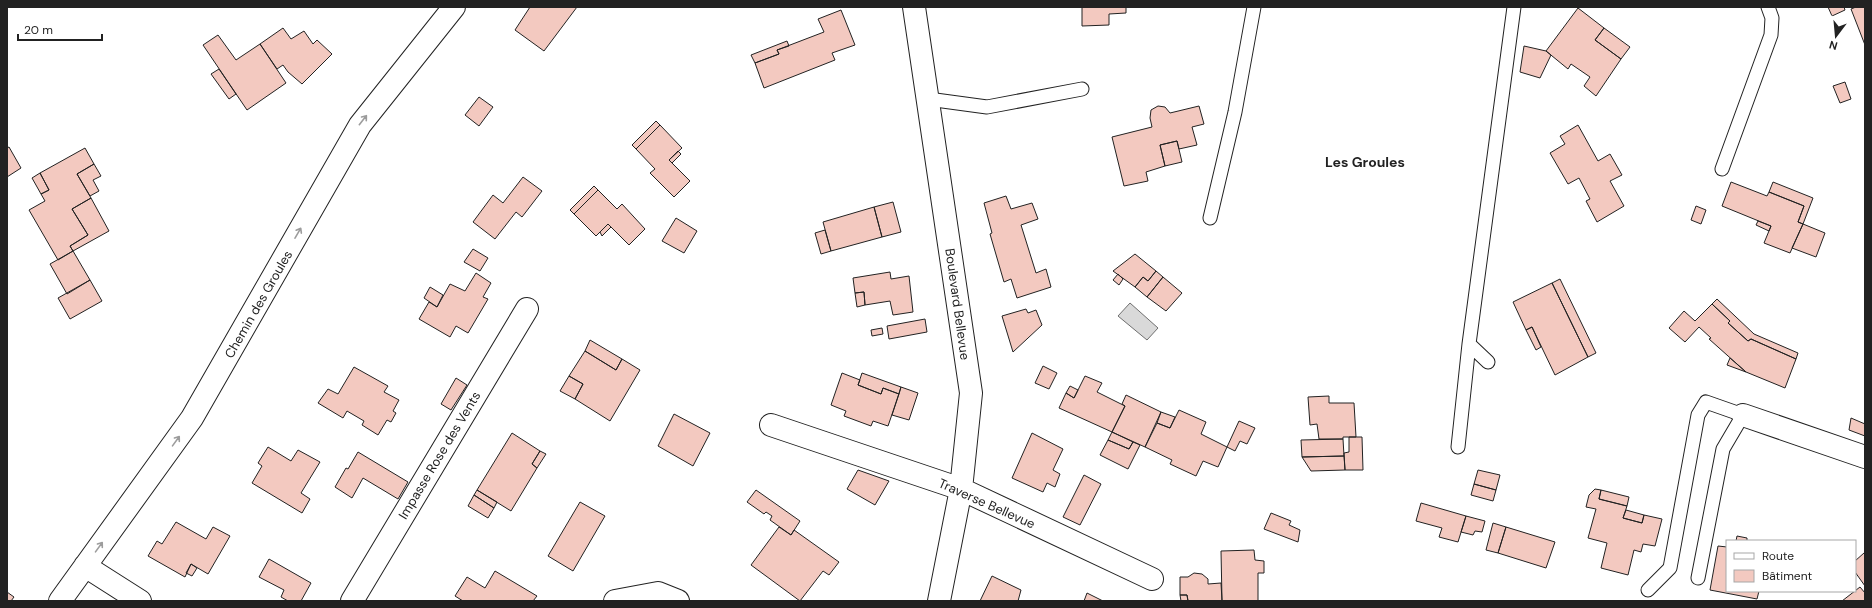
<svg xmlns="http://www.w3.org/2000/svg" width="1872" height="608" viewBox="0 0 1872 608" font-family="'DM Sans',sans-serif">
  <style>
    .water { fill: #d9d9d9; stroke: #6f6f6f }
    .building { fill: #f3c9c0; stroke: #222 }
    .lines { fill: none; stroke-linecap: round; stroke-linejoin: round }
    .lane-casing { stroke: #222; stroke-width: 15 }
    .street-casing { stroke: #222; stroke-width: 24 }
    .lane { stroke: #fff; stroke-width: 13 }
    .street { stroke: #fff; stroke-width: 22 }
    .oneway { stroke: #9c9c9c }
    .labels { text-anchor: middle; stroke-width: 3; stroke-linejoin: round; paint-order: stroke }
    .street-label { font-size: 13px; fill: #222; stroke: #fff }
    .neighbourhood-label { font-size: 14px; font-weight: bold; fill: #222; stroke: #fff }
  </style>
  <rect width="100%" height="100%" fill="#fff"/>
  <path class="water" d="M 1130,303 L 1158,328 L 1147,340 L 1118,316 Z"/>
  <path class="building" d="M 530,7 L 577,7 L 544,51 L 515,30 Z
    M 1082,7 L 1126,7 L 1126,13 L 1109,14 L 1109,25 L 1082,26 Z
    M 1828,7 L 1844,7 L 1845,10 L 1832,16 Z
    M 1856,7 L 1865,7 L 1865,45 L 1851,9 Z
    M 1578,8 L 1604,28 L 1595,40 L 1621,59 L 1596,96 L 1584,86 L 1590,77 L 1571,64 L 1568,69 L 1546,51 Z
    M 841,10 L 855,45 L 832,53 L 835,60 L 764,88 L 755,63 L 779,54 L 777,50 L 824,32 L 818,19 Z
    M 283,28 L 291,39 L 304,31 L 313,44 L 317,40 L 332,54 L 302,84 L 288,72 L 283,65 L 277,69 L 260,44 Z
    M 1604,28 L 1630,47 L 1621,59 L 1595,40 Z
    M 218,35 L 236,60 L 260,44 L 286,83 L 247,110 L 203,45 Z
    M 787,41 L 789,46 L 777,50 L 779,54 L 755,63 L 751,55 Z
    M 1524,46 L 1546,51 L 1551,55 L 1540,78 L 1520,72 Z
    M 219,69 L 236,94 L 229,99 L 211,74 Z
    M 1845,82 L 1851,99 L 1840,103 L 1833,86 Z
    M 479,97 L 493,107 L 479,126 L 465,115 Z
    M 1158,106 L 1165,107 L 1170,113 L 1199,106 L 1204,124 L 1192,127 L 1197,145 L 1179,149 L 1177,141 L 1160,145 L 1165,166 L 1146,172 L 1148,181 L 1124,186 L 1112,137 L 1152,127 L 1150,118 L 1151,110 Z
    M 656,121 L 660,125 L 636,149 L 632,145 Z
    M 660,125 L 682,148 L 669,160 L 690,181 L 674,197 L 650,173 L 655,169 L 636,149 Z
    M 1578,125 L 1598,161 L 1610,154 L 1622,175 L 1610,181 L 1624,206 L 1597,222 L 1586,201 L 1590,199 L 1579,178 L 1568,184 L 1550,153 L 1565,144 L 1560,136 Z
    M 1177,141 L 1182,162 L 1165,166 L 1160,145 Z
    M 9,147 L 21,168 L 7,177 L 7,148 Z
    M 85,148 L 94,164 L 77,174 L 91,198 L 72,209 L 88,235 L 70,246 L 73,251 L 58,260 L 29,210 L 45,201 L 41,194 L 49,190 L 40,173 Z
    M 678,151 L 681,154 L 672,163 L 669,160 Z
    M 94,164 L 101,176 L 93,180 L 99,191 L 90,196 L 77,174 Z
    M 40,173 L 49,190 L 41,194 L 32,178 Z
    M 523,177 L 542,191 L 522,217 L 516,212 L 495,239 L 473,222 L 493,195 L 503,203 Z
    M 1731,182 L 1767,196 L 1769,192 L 1804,206 L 1798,222 L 1803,224 L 1790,253 L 1764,243 L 1771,226 L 1722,206 Z
    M 1773,182 L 1813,198 L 1803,224 L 1798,222 L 1804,206 L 1769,192 Z
    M 594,186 L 598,190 L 574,214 L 570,210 Z
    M 598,190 L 617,209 L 622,204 L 645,229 L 629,245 L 608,224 L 596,236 L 574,214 Z
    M 1006,196 L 1011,209 L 1032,203 L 1038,219 L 1021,225 L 1036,273 L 1046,269 L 1051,287 L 1017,298 L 1011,279 L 1004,282 L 990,234 L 992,233 L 984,203 Z
    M 91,198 L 109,231 L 73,251 L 70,246 L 88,235 L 72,209 Z
    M 893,202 L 901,232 L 882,237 L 874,207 Z
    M 1696,206 L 1706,210 L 1701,224 L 1691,220 Z
    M 874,207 L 882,237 L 831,251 L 823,222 Z
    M 676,218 L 697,231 L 684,253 L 662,241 Z
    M 1758,221 L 1771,226 L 1769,231 L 1756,225 Z
    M 608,224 L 611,227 L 602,236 L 600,232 Z
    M 1803,224 L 1825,233 L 1816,257 L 1792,248 Z
    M 825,230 L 831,251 L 821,254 L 815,233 Z
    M 473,249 L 488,258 L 480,271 L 464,262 Z
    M 73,251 L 90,280 L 67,294 L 50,264 Z
    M 1135,254 L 1156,271 L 1148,281 L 1143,277 L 1135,287 L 1113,271 Z
    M 1156,271 L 1163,277 L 1147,297 L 1135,287 L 1143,277 L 1148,281 Z
    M 890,272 L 891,279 L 909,276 L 913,312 L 893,315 L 890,301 L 865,305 L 864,292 L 855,293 L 853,278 Z
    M 476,273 L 491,283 L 483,297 L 488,299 L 468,333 L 456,326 L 450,337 L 419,319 L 429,302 L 437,307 L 450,284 L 465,291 Z
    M 1118,274 L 1123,279 L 1119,285 L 1113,280 Z
    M 1163,277 L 1182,293 L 1166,311 L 1147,297 Z
    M 1560,279 L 1596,353 L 1588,357 L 1552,283 Z
    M 90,280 L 102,301 L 70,319 L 58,298 Z
    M 1552,283 L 1588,357 L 1555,375 L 1532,327 L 1526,330 L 1513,302 Z
    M 430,287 L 443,295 L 437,307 L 424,298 Z
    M 864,292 L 865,305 L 857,307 L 855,293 Z
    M 1717,299 L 1754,334 L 1798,353 L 1796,359 L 1751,339 L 1748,341 L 1728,323 L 1730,321 L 1712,304 Z
    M 1712,304 L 1730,321 L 1728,323 L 1748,341 L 1751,339 L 1796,359 L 1785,388 L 1746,372 L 1709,339 L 1711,338 L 1699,327 L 1685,342 L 1669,328 L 1684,311 L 1695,321 Z
    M 1026,309 L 1028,313 L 1036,310 L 1042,325 L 1013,352 L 1002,316 Z
    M 925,319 L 927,332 L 889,339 L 887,326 Z
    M 1532,327 L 1541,347 L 1536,350 L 1526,330 Z
    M 882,328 L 883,334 L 872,336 L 871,330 Z
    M 590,340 L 622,359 L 616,370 L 585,351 Z
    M 585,351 L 616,370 L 622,359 L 640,370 L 610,421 L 575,399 L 583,384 L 569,376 Z
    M 1730,358 L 1746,372 L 1727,365 Z
    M 1043,366 L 1057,373 L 1049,389 L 1035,383 Z
    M 354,367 L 388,386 L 384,392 L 399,400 L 393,411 L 396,413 L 391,422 L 387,420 L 378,435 L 362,425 L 364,421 L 347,411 L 343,418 L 318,403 L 328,389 L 338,394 Z
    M 842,373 L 860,380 L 858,385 L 881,394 L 883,388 L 899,394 L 888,426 L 873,421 L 871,426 L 844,416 L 846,411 L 831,405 Z
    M 862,373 L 901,387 L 899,394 L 883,388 L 881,394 L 858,385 Z
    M 569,376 L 583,384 L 575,399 L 560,391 Z
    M 1085,376 L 1102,383 L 1097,392 L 1125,406 L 1112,432 L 1059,408 L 1066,393 L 1074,398 Z
    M 456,378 L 467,385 L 451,410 L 441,404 Z
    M 1070,386 L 1078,390 L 1074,398 L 1066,393 Z
    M 901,387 L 918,393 L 909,420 L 892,415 Z
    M 1126,395 L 1161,412 L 1145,447 L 1112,432 L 1125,406 L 1122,404 Z
    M 1329,396 L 1329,403 L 1354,403 L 1356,437 L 1343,437 L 1343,439 L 1319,439 L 1317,424 L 1310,425 L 1308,397 Z
    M 1179,410 L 1206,422 L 1201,434 L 1227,447 L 1218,467 L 1203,461 L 1196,476 L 1170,464 L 1172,460 L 1145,447 L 1157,423 L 1170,428 Z
    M 1161,412 L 1175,417 L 1170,428 L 1157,423 Z
    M 674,414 L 710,433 L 693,466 L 658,446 Z
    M 1851,418 L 1865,424 L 1865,436 L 1849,430 Z
    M 1239,421 L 1255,428 L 1247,444 L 1240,441 L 1235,451 L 1227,447 Z
    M 1112,432 L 1133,442 L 1129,449 L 1108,440 Z
    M 512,433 L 540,451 L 532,464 L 537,468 L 511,511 L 477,490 Z
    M 1032,433 L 1063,449 L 1053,470 L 1060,474 L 1055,487 L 1047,483 L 1043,492 L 1012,478 Z
    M 1349,437 L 1362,437 L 1363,470 L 1345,470 L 1344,453 L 1349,452 Z
    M 1343,439 L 1344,456 L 1302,457 L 1301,440 Z
    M 1108,440 L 1129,449 L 1133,442 L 1140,445 L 1128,469 L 1100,455 Z
    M 268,447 L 291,461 L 298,450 L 320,462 L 301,493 L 310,499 L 302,513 L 252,483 L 262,466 L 258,463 Z
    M 540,451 L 546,454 L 537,468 L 532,464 Z
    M 358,452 L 408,482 L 398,499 L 363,478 L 352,498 L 335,487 L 346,468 L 348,469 Z
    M 1344,456 L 1345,470 L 1311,471 L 1302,457 Z
    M 858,470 L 889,481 L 875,505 L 847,489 Z
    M 1478,470 L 1500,475 L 1496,490 L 1474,484 Z
    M 1084,475 L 1101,484 L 1080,525 L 1063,517 Z
    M 1474,484 L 1496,490 L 1493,501 L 1471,495 Z
    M 1595,489 L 1601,490 L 1599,499 L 1627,506 L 1623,518 L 1642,523 L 1644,515 L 1662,519 L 1655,546 L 1643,544 L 1641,552 L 1634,550 L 1628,575 L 1601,568 L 1607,543 L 1588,538 L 1596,509 L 1586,507 L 1589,495 Z
    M 477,490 L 497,502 L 494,508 L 474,495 Z
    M 756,490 L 800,521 L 791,535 L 770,520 L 772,516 L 766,512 L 764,514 L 747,502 Z
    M 1601,490 L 1629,497 L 1627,506 L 1599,499 Z
    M 474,495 L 494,508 L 488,518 L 468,506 Z
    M 580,502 L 605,516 L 573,571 L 548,556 Z
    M 1421,503 L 1466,516 L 1458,542 L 1439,537 L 1442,528 L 1416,521 Z
    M 1626,510 L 1644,515 L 1642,523 L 1623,518 Z
    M 1271,513 L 1291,521 L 1289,525 L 1300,530 L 1298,542 L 1264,529 Z
    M 1466,516 L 1485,521 L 1482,532 L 1475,531 L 1473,535 L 1461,532 Z
    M 176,522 L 206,539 L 213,527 L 230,536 L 208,574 L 191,564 L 185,577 L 148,556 L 157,541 L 162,544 Z
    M 1493,523 L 1506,527 L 1498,553 L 1486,550 Z
    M 779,527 L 791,535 L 794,530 L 839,562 L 829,575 L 823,571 L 800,601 L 751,565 Z
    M 1506,527 L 1555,542 L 1546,568 L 1498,553 Z
    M 1737,536 L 1747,538 L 1747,541 L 1736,541 Z
    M 1718,546 L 1727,547 L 1727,591 L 1759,591 L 1757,599 L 1710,590 Z
    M 1254,550 L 1255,560 L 1264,561 L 1264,573 L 1258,573 L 1258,601 L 1222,601 L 1221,551 Z
    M 1864,553 L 1865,553 L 1865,586 L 1855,572 L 1855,561 Z
    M 269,559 L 311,583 L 301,601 L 288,601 L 281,597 L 284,590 L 259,577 Z
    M 191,564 L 197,568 L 192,576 L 186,573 Z
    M 495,571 L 537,596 L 533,601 L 463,601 L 455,596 L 467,577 L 485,588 Z
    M 1194,573 L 1202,574 L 1208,579 L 1208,584 L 1221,583 L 1222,601 L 1188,601 L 1187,595 L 1180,595 L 1180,577 L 1188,577 Z
    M 992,576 L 1021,590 L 1018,601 L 980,601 Z
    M 1860,587 L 1865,593 L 1865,601 L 1842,601 Z
    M 7,592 L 14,597 L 11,601 L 7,601 Z
    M 1087,593 L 1103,601 L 1084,601 Z
    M 1180,595 L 1187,595 L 1188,601 L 1181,601 Z"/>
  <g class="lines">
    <g class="lane-casing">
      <path id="lane" d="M 928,99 L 987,107 L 1082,89
        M 1722,169 L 1771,35 L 1772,18 L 1768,7
        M 1210,218 L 1235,112 L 1254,7
        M 1488,362 L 1469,344 L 1514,7
        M 1458,447 L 1469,344
        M 1648,590 L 1670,568 L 1698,415 L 1706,402 L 1743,415 L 1723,449 L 1698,578"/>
    </g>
    <g class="street-casing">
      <path id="street" d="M 914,7 L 971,393 L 961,489 L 939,601
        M 1743,415 L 1865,457
        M 771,425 L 961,489 L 1152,579
        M 85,566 L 140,601
        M 60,601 L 192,418 L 360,125 L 454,7
        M 352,601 L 527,309
        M 615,601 L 658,593 L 678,601"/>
    </g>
    <use href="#lane" class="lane"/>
    <use href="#street" class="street"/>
  </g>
  <defs><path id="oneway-shaft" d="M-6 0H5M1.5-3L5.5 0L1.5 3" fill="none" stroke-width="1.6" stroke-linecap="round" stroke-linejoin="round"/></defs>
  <g class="oneway">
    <use href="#oneway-shaft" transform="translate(363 120) rotate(-52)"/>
    <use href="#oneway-shaft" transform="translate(298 233) rotate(-60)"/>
    <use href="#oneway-shaft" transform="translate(176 441) rotate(-54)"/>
    <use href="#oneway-shaft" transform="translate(99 547) rotate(-54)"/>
  </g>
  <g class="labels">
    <g class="street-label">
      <text transform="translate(258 304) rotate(-60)" y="5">Chemin des Groules</text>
      <text transform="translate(958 304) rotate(82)" y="5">Boulevard Bellevue</text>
      <text transform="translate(439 455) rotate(-59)" y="5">Impasse Rose des Vents</text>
      <text transform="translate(987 503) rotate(24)" y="5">Traverse Bellevue</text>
    </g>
    <g class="neighbourhood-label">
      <text x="1365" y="167">Les Groules</text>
    </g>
  </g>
  <rect width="1872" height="608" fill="none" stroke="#222222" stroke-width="16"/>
  <rect x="1726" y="540" width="130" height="52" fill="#ffffff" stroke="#a7a7a7"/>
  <rect x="1734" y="553" width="20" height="6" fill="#ffffff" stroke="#a7a7a7"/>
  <text x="1762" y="560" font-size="12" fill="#222222">Route</text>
  <rect x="1734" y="570" width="20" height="12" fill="#f3c9c0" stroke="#a7a7a7"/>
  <text x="1762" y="580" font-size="12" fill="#222222">Bâtiment</text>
  <g transform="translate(1836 36) rotate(196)" stroke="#ffffff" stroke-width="3" paint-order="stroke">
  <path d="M0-3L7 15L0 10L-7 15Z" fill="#222222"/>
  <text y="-6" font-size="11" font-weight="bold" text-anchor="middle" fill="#222222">N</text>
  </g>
  <path d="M18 34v6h84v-6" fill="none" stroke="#222222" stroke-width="2"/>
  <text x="24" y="34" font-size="12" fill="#222222" stroke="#ffffff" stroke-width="3" paint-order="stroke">20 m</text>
</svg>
